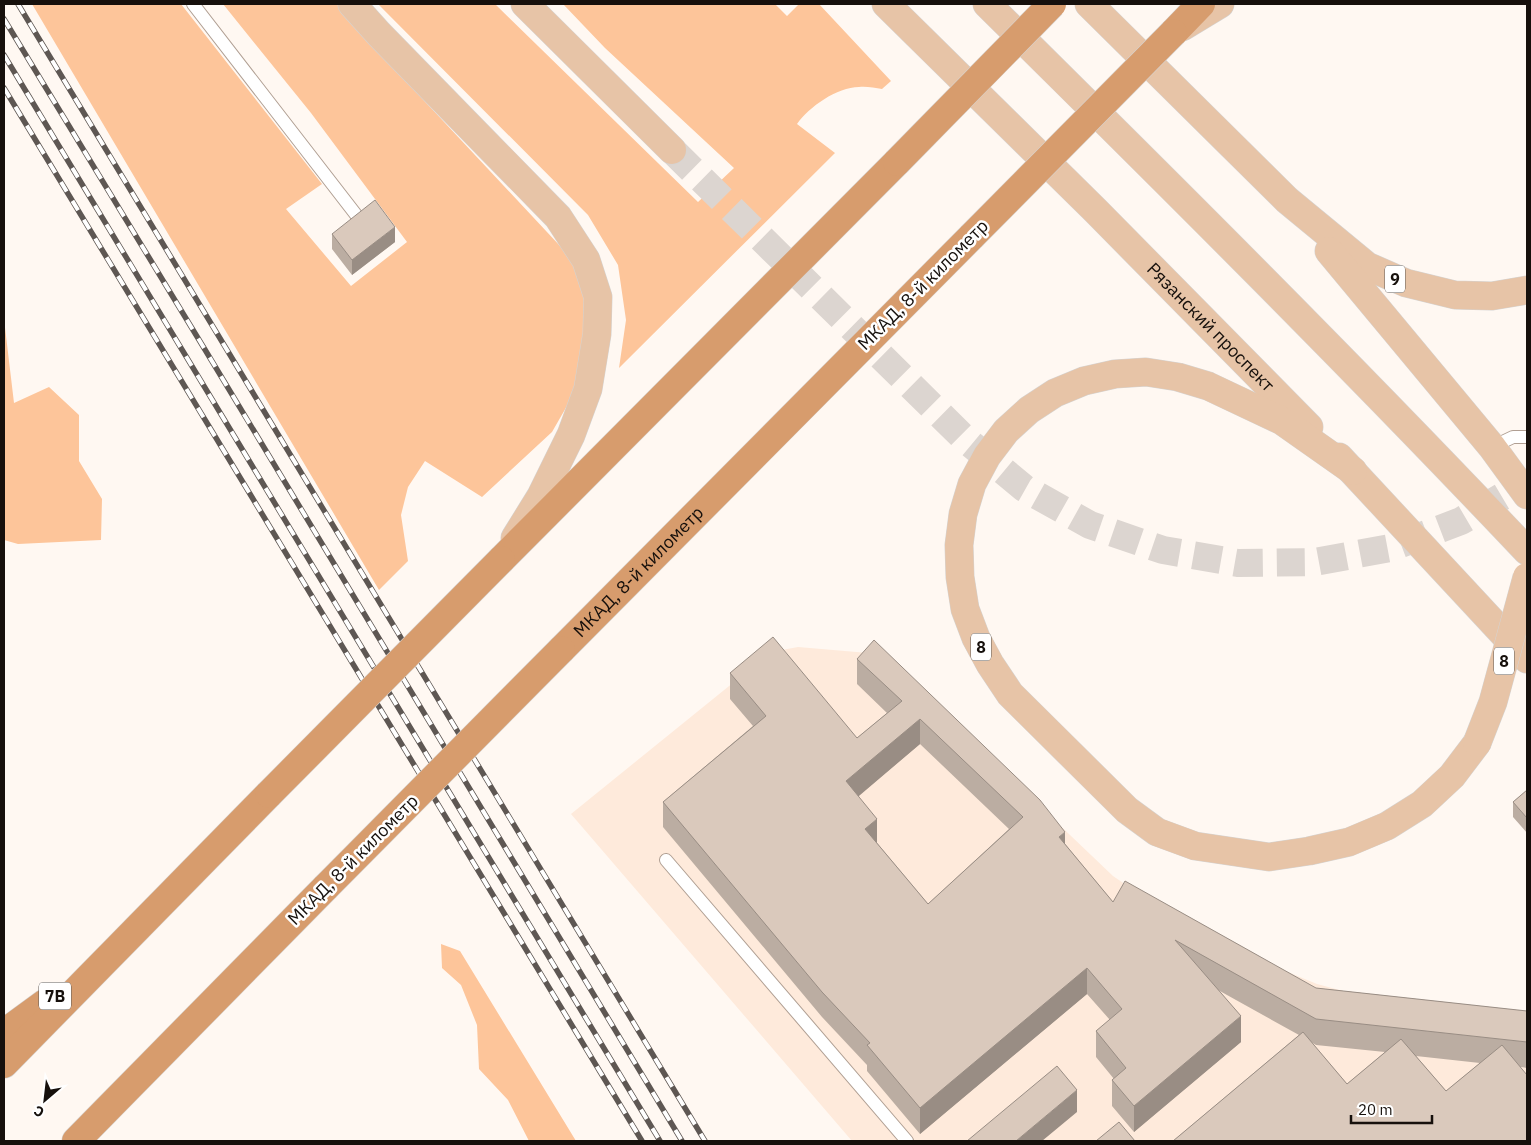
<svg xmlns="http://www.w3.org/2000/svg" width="1531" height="1145" viewBox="0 0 1531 1145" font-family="'IBM Plex Sans',sans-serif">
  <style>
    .built { fill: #feeadb }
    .green { fill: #fdc59a }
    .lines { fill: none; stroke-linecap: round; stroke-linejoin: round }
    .primary-tunnel { stroke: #dcd5d0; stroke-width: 28; stroke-dasharray: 28 14; stroke-linecap: butt }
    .lane-casing { stroke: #b09f93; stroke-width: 14 }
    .primary-casing { stroke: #d5d4d3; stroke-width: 29 }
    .highway-casing { stroke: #d5d4d3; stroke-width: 29 }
    .lane { stroke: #fff; stroke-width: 12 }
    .primary { stroke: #e7c4a7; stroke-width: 28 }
    .highway { stroke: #d79c6d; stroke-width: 28 }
    .rail-casing { stroke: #5e5753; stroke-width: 5.5 }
    .rail { stroke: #fff; stroke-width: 4; stroke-dasharray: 11; stroke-linecap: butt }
    .primary-bridge-casing { stroke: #d5d4d3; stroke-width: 29; stroke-linecap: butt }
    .highway-bridge-casing { stroke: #d5d4d3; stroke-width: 29; stroke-linecap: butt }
    .primary-bridge { stroke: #e7c4a7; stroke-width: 28 }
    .highway-bridge { stroke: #d79c6d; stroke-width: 28 }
    .wall { fill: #bbada2; fill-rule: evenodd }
    .shaded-wall { fill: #998d84 }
    .building { fill: #dac9bc; stroke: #998d84; fill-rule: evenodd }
    .labels { text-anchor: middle; stroke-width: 5; stroke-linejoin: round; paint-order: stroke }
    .shield { fill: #fff; stroke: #5c5855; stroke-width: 1 }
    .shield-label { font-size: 16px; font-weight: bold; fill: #16100c }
    .street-label { font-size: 18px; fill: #16100c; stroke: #fff }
  </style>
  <rect width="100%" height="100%" fill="#fff8f2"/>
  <path class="built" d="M 798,647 L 880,654 L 1113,876 L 1204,938 L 1317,984 L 1447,1019 L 1527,1029 L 1527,1141 L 852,1141 L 571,814 L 771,652 Z"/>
  <path class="green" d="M 32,4 L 181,4 L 322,184 L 286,209 L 351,286 L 407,242 L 311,113 L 223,4 L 337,4 L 347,18 L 575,262 L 584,296 L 586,332 L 579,385 L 552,432 L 482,497 L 425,461 L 408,487 L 401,515 L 408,561 L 379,590 Z
    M 378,4 L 495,4 L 698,202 L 734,168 L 605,48 L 563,4 L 775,4 L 787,16 L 799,4 L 819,4 L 891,81 L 882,89 C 875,88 866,86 859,87 C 837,87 809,107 797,124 L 835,153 L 619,368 L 626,320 L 618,265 L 588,215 Z
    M 4,319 L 14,403 L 49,387 L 79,415 L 79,461 L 102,499 L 101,540 L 18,544 L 4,540 Z
    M 441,944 L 460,951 L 576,1141 L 529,1141 L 508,1100 L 479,1069 L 477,1025 L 461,985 L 442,968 Z"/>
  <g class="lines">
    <path class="primary-tunnel" d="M 672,150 L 965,439 L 1024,488 L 1090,525 L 1163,550 L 1238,563 L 1315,562 L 1390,548 L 1461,521 L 1527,482"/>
    <g class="lane-casing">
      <path id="lane" d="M 193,4 L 357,216
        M 1492,447 L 1513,437 L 1527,437
        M 666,860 L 907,1141"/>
    </g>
    <g class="primary-casing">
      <g id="primary">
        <path d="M 352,4 L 379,34 L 558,217 L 586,260 L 598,297 L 597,334 L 588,389 L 571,435 L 541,496 L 515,538"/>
        <path d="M 525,4 L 672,150"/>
        <path id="s1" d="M 886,4 L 1095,210 L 1309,427"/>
        <path d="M 987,4 C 1169,184 1351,365 1527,551"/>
        <path d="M 1089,4 L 1287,200 L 1367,266 L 1406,283 L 1455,295 L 1492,296 L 1527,290"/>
        <path d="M 1182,27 L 1220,4"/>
        <path d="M 1329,251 L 1492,447 L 1527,495"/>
        <path d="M 1339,457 L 1527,659"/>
        <path d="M 1353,471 L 1282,421 L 1208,386 L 1178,377 L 1146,372 L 1115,374 L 1084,381 L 1055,393 L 1029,410 L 1006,431 L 987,456 L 972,484 L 963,514 L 959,545 L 960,577 L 965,609 L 976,638 L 990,664 L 1010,694 L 1127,810 L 1157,832 L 1195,846 L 1269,857 L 1309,851 L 1349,842 L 1387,826 L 1422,804 L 1452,776 L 1477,743"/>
      </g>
    </g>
    <g class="highway-casing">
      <g id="highway">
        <path d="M 1173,33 L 1201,4"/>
        <path d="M 501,560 L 897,162"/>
        <path id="s2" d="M 561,650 L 972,236"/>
        <path d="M 4,1033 L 45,1003"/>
        <path d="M 4,1064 L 269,794"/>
        <path d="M 76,1141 L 326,887"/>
      </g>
    </g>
    <use href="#lane" class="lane"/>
    <use href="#primary" class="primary"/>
    <use href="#highway" class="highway"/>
    <g class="rail-casing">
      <path id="rail" d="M 18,4 L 705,1141
        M 4,19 L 204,348 L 682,1141
        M 4,55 L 660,1141
        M 4,88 L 642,1141"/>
    </g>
    <use href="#rail" class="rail"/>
    <g class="primary-bridge-casing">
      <path id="primary-bridge" d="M 1477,743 L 1493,702 L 1527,577"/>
    </g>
    <g class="highway-bridge-casing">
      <path id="highway-bridge" d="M 897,162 L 1052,4
        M 972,236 L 1173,33
        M 269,794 L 501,560
        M 326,887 L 561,650"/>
    </g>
    <use href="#primary-bridge" class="primary-bridge"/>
    <use href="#highway-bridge" class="highway-bridge"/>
  </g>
  <path class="wall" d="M 332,234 L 395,242 L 352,275 L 332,249 Z
    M 857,659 L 1065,844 L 1113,902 L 1316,988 L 1527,1011 L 1527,1068 L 1521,1067 L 1527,1141 L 1173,1141 L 1299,1035 L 1218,990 L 1241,1042 L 1134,1132 L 1112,1106 L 1112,1080 L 1114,1079 L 1096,1057 L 1096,1031 L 1110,1020 L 1087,994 L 920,1134 L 867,1071 L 867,1065 L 822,1017 L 663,827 L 663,802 L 753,726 L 730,699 L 730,673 L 857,738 L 887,713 L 857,684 ZM 920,744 L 1009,829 L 928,904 L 877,843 L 858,796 ZM 1311,1042 L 1316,1045 L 1385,1052 L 1347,1084 ZM 1416,1056 L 1480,1063 L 1446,1091 Z
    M 1527,790 L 1527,833 L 1513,817 L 1513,802 Z"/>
  <path class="shaded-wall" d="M 395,227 L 395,242 L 352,275 L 352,260 Z
    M 920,719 L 920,744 L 846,807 L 846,781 Z
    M 877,819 L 877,845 L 865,829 Z
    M 1065,832 L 1065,858 L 1059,837 Z
    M 1087,968 L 1087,994 L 920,1134 L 920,1108 Z
    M 1241,1016 L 1241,1042 L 1134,1132 L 1134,1106 Z
    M 1077,1090 L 1077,1112 L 1042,1141 L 1016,1141 Z"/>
  <path class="building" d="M 375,200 L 395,227 L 352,260 L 332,234 Z
    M 773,637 L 857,738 L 902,701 L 857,659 L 874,640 L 1040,800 L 1065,832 L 1059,837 L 1113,902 L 1125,881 L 1316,988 L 1527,1011 L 1527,1042 L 1316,1019 L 1175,940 L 1241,1016 L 1134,1106 L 1112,1080 L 1126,1068 L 1096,1031 L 1122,1009 L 1087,968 L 920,1108 L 867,1045 L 870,1043 L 822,992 L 663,802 L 766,716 L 730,673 ZM 920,719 L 1023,817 L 928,904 L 865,829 L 877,819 L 846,781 Z
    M 1527,790 L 1527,818 L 1513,802 Z
    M 1303,1032 L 1347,1084 L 1401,1039 L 1446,1091 L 1502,1045 L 1527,1075 L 1527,1141 L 1173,1141 Z
    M 1057,1066 L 1077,1090 L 1016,1141 L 967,1141 Z
    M 1119,1122 L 1135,1141 L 1096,1141 Z"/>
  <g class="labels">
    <g class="shield">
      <rect x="1385" y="265.5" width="20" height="27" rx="4"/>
      <rect x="971" y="633.5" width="20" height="27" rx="4"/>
      <rect x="1494" y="647.5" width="20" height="27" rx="4"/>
      <rect x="39" y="982.5" width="32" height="27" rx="4"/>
    </g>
    <g class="shield-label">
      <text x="1395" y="285">9</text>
      <text x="981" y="653">8</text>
      <text x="1504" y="667">8</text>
      <text x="55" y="1002">7B</text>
    </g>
    <g class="street-label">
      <text transform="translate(923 285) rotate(-45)" y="6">МКАД, 8-й километр</text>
      <text dy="6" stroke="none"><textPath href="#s1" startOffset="458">Рязанский проспект</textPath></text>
      <text dy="6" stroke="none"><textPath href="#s2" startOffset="110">МКАД, 8-й километр</textPath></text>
      <text transform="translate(353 860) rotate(-45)" y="6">МКАД, 8-й километр</text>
    </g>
  </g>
  <rect width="1531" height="1145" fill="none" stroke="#16100c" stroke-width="10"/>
  <g transform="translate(45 1100) rotate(208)" stroke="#ffffff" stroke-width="4" paint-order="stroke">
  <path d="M0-4L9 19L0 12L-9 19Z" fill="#16100c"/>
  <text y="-8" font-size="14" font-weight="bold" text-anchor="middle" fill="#16100c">С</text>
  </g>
  <path d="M1351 1115v8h81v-8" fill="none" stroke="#16100c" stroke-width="2.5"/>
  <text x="1358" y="1115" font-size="15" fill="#16100c" stroke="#ffffff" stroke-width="4" paint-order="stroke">20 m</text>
</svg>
